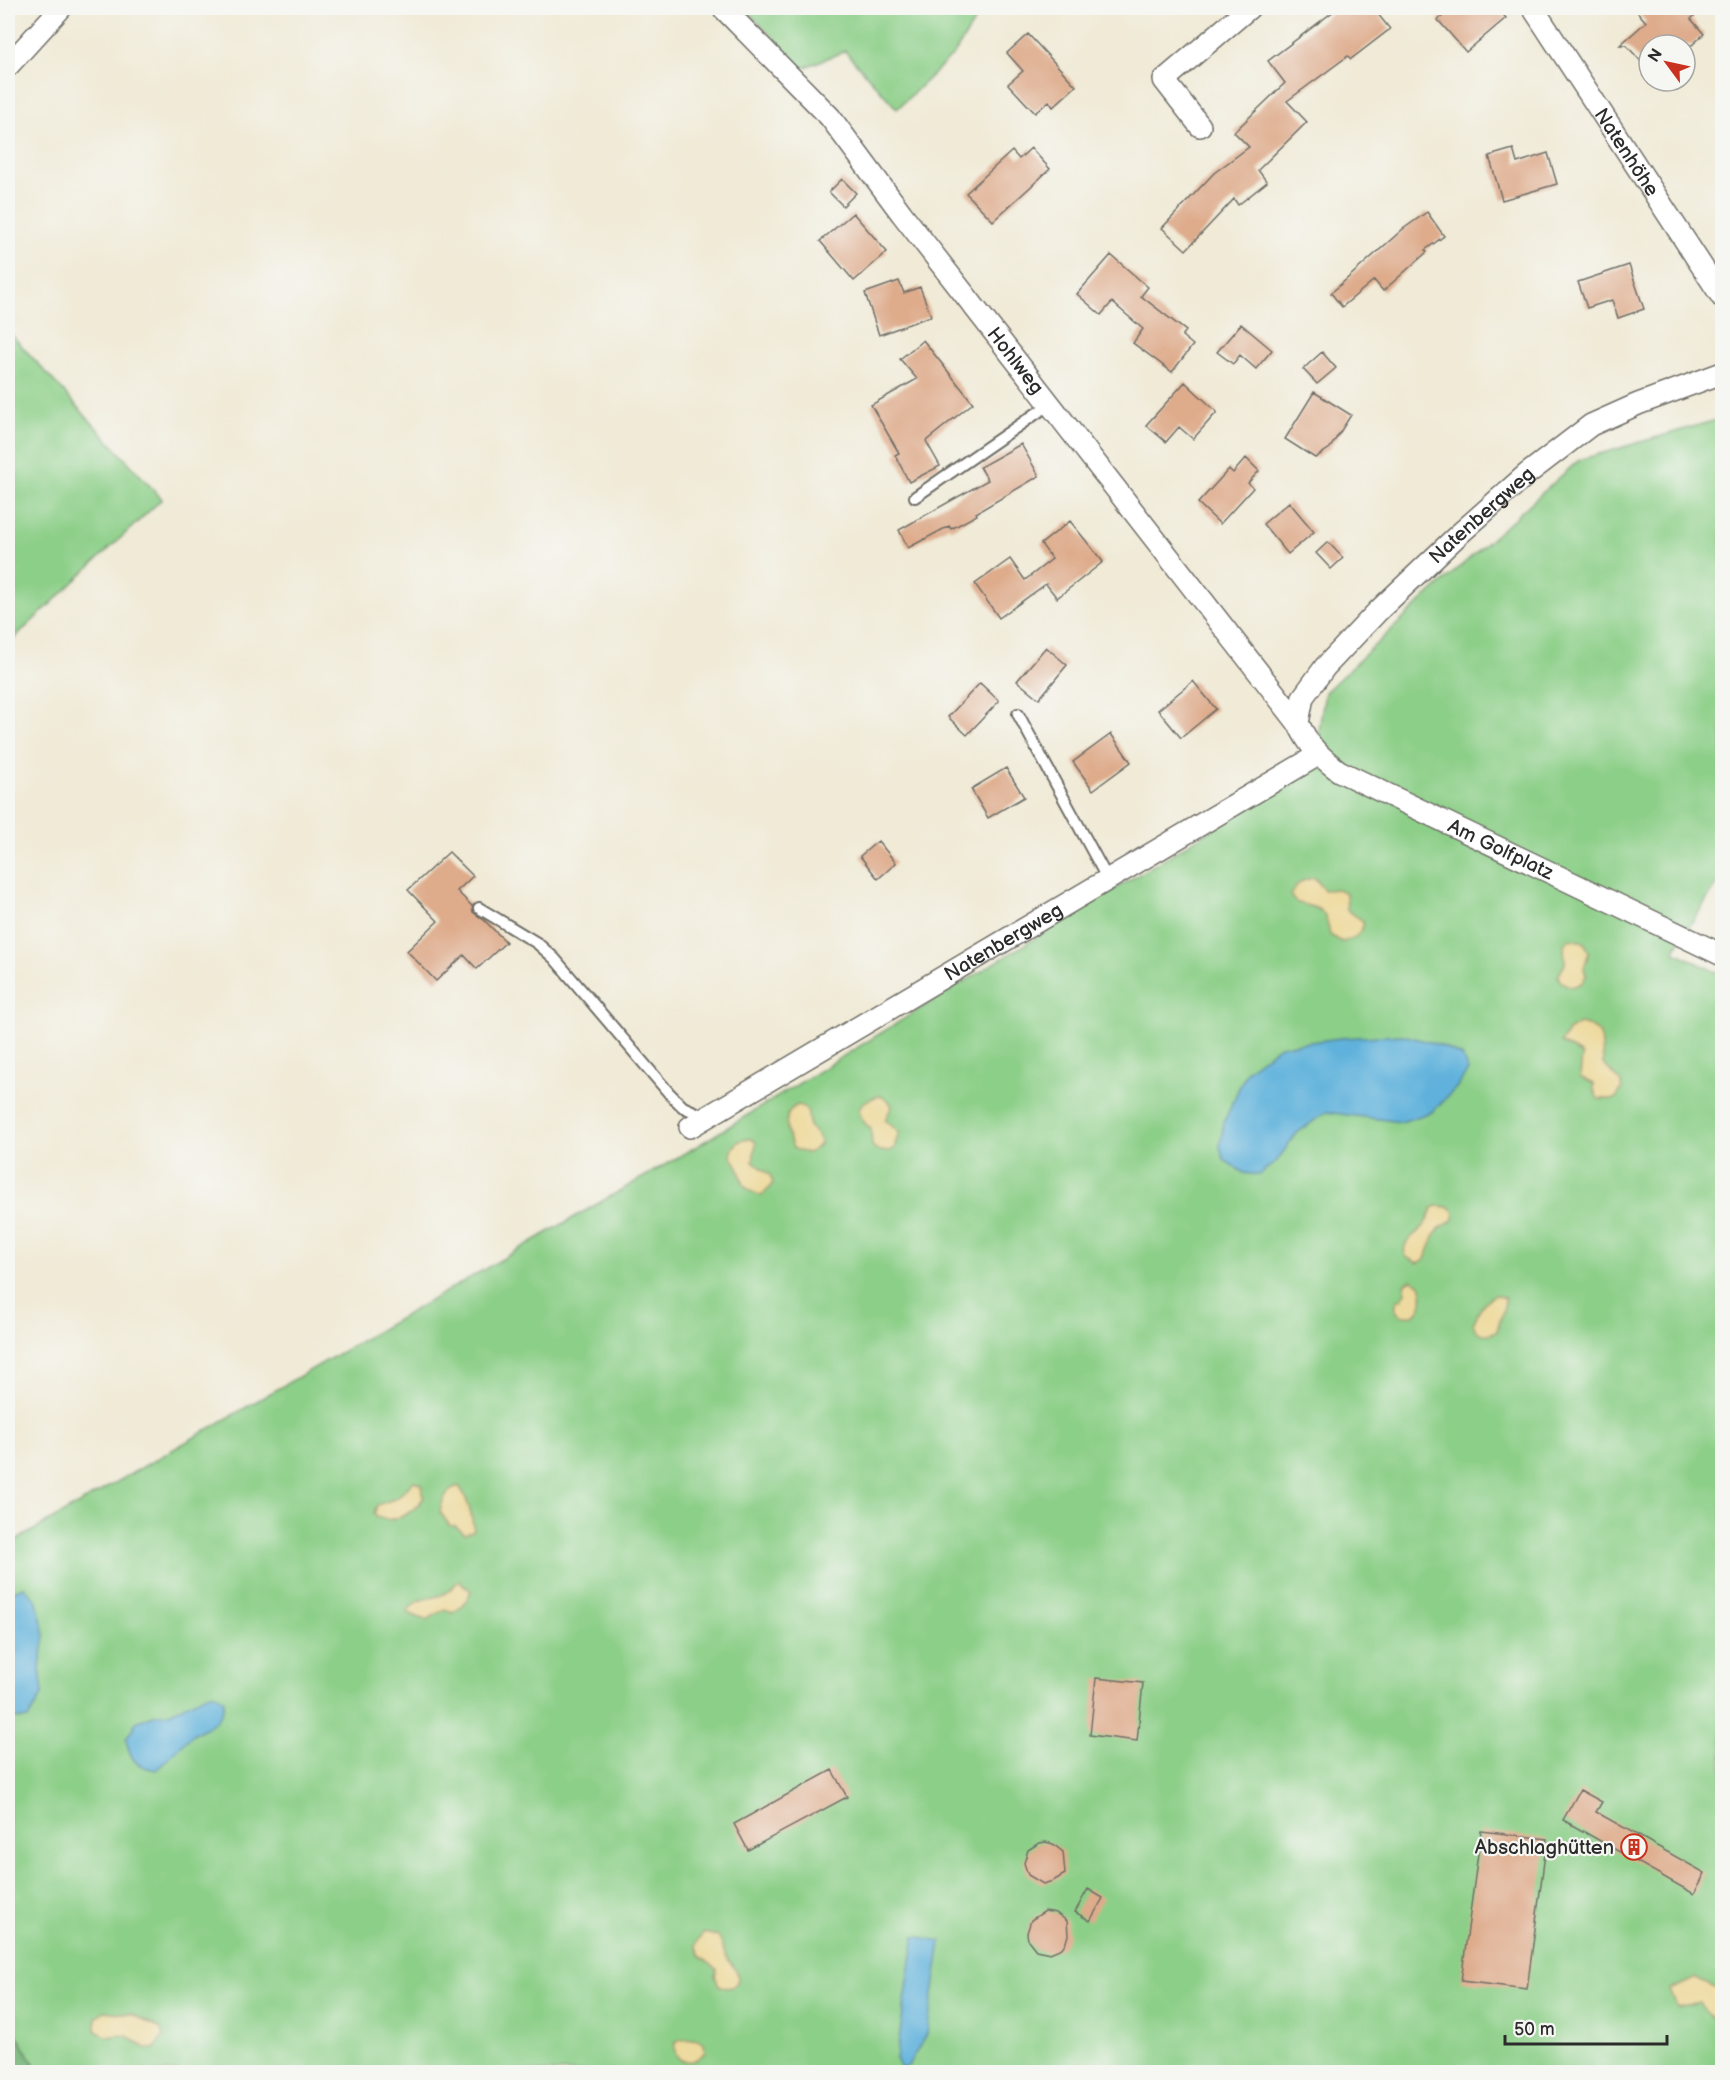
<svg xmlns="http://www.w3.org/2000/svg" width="1730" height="2080" viewBox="0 0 1730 2080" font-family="'Balsamiq Sans',sans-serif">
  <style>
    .green { fill: #8ccf88; stroke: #5c7d5a; stroke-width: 1.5 }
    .forest { fill: #71b274; stroke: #4e6e50; stroke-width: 1.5 }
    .sand { fill: #eeda9e; stroke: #8c8264; stroke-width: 1.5 }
    .water { fill: #61b2dc; stroke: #466e84; stroke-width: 1.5 }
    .building { fill: #deab8b }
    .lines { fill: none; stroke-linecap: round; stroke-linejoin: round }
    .service-casing { stroke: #706e67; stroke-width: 14 }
    .minor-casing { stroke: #706e67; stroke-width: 24 }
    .service { stroke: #fff; stroke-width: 10 }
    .minor { stroke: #fff; stroke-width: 21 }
    .labels { text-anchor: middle; stroke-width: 4.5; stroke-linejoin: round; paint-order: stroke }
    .street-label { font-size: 20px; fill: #2b2b2b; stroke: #f6f6f2 }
    .poi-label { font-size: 20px; fill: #2b2b2b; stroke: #f6f6f2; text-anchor: end }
  </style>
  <rect width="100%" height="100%" fill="#f6f6f2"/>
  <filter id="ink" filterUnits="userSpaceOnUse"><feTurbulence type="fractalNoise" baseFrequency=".0167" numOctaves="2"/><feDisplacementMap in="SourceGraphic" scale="12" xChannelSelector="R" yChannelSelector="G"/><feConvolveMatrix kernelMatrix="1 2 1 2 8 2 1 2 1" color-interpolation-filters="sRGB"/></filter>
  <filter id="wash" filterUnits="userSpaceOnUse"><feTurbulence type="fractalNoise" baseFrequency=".008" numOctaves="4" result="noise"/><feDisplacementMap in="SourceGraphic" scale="24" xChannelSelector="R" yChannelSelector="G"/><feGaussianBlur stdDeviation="1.35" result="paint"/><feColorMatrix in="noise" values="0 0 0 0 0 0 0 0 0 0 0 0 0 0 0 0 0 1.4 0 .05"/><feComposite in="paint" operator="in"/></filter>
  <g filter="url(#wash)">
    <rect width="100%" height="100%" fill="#f0ead6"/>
    <path class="green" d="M 744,8 L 983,8 L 954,54 L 897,109 L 845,51 L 803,68 Z
      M 8,331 L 162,499 L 8,644 Z
      M 1716,420 L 1722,424 L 1722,877 L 1673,951 L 1722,975 L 1722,2072 L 39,2072 L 8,2020 L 8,1545 L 694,1148 L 1313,767 L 1325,692 L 1423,600 L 1579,460 Z"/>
    <path class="forest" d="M 8,2020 L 39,2072 L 8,2072 Z"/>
    <path class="sand" d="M 1315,878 L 1324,890 L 1338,889 L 1346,893 L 1347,910 L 1363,921 C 1364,934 1354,939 1342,942 L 1330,935 C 1326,907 1320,909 1295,902 L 1291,895 C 1296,884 1302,879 1315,878 Z
      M 1569,939 L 1584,942 L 1589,952 L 1584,968 L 1586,976 L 1582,983 L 1572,987 L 1561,982 L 1558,976 L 1565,964 L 1564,946 Z
      M 1579,1024 C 1607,1028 1601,1042 1603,1064 L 1620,1081 L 1622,1089 L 1615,1099 L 1598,1099 L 1594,1090 L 1594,1084 L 1580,1077 L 1582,1055 L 1561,1043 L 1568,1031 Z
      M 880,1096 L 888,1100 L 892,1106 L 885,1120 L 899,1132 L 894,1149 C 885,1153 879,1152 872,1146 L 871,1129 C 852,1113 857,1101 880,1096 Z
      M 798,1105 C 810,1109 808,1115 809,1126 L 819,1137 L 820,1144 C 808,1156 807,1154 793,1148 C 787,1134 780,1112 798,1105 Z
      M 743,1139 L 752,1139 L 756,1143 L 753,1161 L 770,1175 L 773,1183 L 762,1196 C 732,1186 748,1174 731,1157 C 731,1148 735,1143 743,1139 Z
      M 1437,1206 L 1447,1207 L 1453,1210 C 1456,1223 1448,1222 1440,1228 C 1433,1234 1430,1251 1424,1260 L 1417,1263 L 1406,1257 C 1399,1241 1416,1236 1424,1226 C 1427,1220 1429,1214 1433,1208 Z
      M 1412,1280 L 1420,1284 C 1434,1327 1384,1321 1398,1300 L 1402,1299 L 1406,1292 L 1404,1284 Z
      M 1496,1295 L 1505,1298 C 1506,1305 1499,1321 1497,1331 C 1486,1336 1477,1336 1473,1324 C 1478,1313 1484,1297 1496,1295 Z
      M 414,1481 L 421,1484 L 424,1497 C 414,1513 392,1527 374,1515 L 377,1505 L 397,1498 Z
      M 455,1487 L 460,1487 C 467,1498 472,1516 474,1530 L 465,1534 L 455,1526 L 450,1526 L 440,1512 C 441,1503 446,1491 455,1487 Z
      M 459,1581 L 471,1591 C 466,1602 463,1607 452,1613 L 445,1609 L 427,1620 L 419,1618 L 407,1612 C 419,1595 428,1601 443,1594 C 449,1592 454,1585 459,1581 Z
      M 703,1933 L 718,1936 C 722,1943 723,1951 727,1958 C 729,1963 734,1966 736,1970 C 742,1984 731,1992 719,1985 L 715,1976 L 717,1969 L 700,1956 L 695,1945 Z
      M 1696,1978 L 1722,1990 L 1722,2029 C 1714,2016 1705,2015 1699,2002 L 1677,2007 L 1670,1990 Z
      M 104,2011 L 131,2014 L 161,2029 L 163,2036 L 154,2049 C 140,2049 139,2041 127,2036 C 121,2034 114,2036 107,2037 L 96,2031 L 96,2017 Z
      M 695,2039 L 704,2043 L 705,2052 C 694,2066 671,2065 675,2043 L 681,2040 Z"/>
    <path class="water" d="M 1403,1035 L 1439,1045 L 1462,1056 L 1468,1071 L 1456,1088 L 1432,1112 L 1401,1122 L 1326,1112 L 1296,1134 L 1276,1162 L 1258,1175 L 1244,1173 L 1224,1160 L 1220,1147 L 1224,1122 L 1247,1070 L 1280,1046 L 1341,1038 Z
      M 24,1587 L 37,1601 L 45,1636 L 40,1668 L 43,1693 L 28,1719 L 8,1718 L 8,1593 Z
      M 213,1692 L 224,1700 C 224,1723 207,1725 192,1736 C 179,1746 168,1759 157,1770 C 135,1767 130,1759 126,1739 L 136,1722 L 154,1715 L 169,1713 Z
      M 915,1936 L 941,1941 L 927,2034 L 908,2066 L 901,2069 L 896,2059 Z"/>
    <g id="blocks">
      <path class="building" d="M 1338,8 L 1373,8 L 1390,29 L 1351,59 L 1348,56 L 1287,101 L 1307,122 L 1258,170 L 1267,182 L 1238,205 L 1234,199 L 1186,250 L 1162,228 L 1214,173 L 1249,147 L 1234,132 L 1285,83 L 1268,61 Z
        M 1452,8 L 1497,8 L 1506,18 L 1466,52 L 1438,20 Z
        M 1634,8 L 1703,8 L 1691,19 L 1704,34 L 1692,45 L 1649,45 L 1649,70 L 1626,45 L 1620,45 L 1646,22 Z
        M 1028,34 L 1076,86 L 1053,107 L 1049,101 L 1035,113 L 1008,84 L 1023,71 L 1007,53 Z
        M 1031,148 L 1050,169 L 993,221 L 966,193 L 1012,151 L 1019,159 Z
        M 1513,149 L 1517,163 L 1548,153 L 1557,184 L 1502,200 L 1489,156 Z
        M 842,179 L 856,193 L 843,206 L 829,192 Z
        M 1427,212 L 1444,236 L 1425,250 L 1427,252 L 1383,291 L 1374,280 L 1342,307 L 1331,293 L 1403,229 Z
        M 853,213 L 887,252 L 854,281 L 820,241 Z
        M 1111,255 L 1148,287 L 1141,296 L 1186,331 L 1182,336 L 1193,345 L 1172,372 L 1133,343 L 1143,329 L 1112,302 L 1101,315 L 1077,294 Z
        M 1629,265 L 1644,309 L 1618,318 L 1612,300 L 1587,308 L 1578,282 Z
        M 899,281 L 904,293 L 920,287 L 931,316 L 879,335 L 865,293 Z
        M 1241,324 L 1272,350 L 1256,369 L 1240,355 L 1233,364 L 1217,352 Z
        M 923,340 L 973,403 L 926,441 L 940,466 L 909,482 L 895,455 L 899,453 L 871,405 L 917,379 L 900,359 Z
        M 1322,352 L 1336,368 L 1317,384 L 1303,369 Z
        M 1185,382 L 1217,412 L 1193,439 L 1179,427 L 1166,442 L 1146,425 Z
        M 1314,392 L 1351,415 L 1330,448 L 1315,458 L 1285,439 Z
        M 1021,444 L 1039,476 L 976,513 L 977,515 L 951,529 L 949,526 L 908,548 L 899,530 L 988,480 L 980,467 Z
        M 1246,458 L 1259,471 L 1248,483 L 1253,488 L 1220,524 L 1198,503 L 1229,469 L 1233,473 Z
        M 1289,502 L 1314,532 L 1288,554 L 1263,524 Z
        M 1070,521 L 1103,562 L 1057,598 L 1046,584 L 999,618 L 975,584 L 1010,559 L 1025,580 L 1052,559 L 1041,544 Z
        M 1328,542 L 1343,558 L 1331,569 L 1316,553 Z
        M 1046,647 L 1067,665 L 1039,699 L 1017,681 Z
        M 1193,681 L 1216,709 L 1181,738 L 1158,710 Z
        M 980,683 L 999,701 L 967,735 L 948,717 Z
        M 1111,734 L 1131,762 L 1093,790 L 1073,762 Z
        M 1006,768 L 1024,797 L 988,818 L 971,789 Z
        M 878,841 L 896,863 L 878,879 L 860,856 Z
        M 449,852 L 473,876 L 457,891 L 472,906 L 473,912 L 485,921 L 506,942 L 477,969 L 464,955 L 436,981 L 407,951 L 438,921 L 408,890 Z
        M 1096,1678 L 1143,1683 L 1137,1741 L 1090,1735 Z
        M 832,1770 L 847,1797 L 748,1850 L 734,1824 Z
        M 1580,1790 L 1602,1802 L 1596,1812 L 1705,1873 L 1694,1894 L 1563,1820 Z
        M 1481,1831 L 1547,1839 L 1527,1989 L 1461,1981 Z
        M 1046,1842 L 1053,1844 L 1063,1852 L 1065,1874 L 1053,1881 L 1043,1884 L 1028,1875 L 1024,1863 L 1028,1850 L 1039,1843 Z
        M 1088,1889 L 1103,1898 L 1090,1921 L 1075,1912 Z
        M 1045,1911 L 1056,1913 L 1067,1921 L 1068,1935 L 1066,1942 L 1062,1948 L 1050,1953 L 1036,1950 L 1028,1940 L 1027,1933 L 1031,1920 Z"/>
    </g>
  </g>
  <g filter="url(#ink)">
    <use href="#blocks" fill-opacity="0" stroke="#706e67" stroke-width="1.5"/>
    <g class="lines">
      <g class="service-casing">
        <path id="service" d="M 915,497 L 1050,404
          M 1018,714 L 1107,878
          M 479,908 L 537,943 L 554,958 L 669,1093 L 683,1107 L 706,1117"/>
      </g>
      <g class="minor-casing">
        <g id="minor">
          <path id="s1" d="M 723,8 L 830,117 L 902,214 L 1298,723 C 1309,746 1318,755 1339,771 L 1722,955"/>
          <path id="s2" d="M 1533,8 L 1722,297"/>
          <path d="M 8,66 L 61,8"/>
          <path d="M 1200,126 L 1164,80 L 1249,8"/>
          <path id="s3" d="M 1298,723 L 1303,697 L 1325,667 L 1378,611 L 1456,537 L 1527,474 L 1591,425 L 1638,404 L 1722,373"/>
          <path id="s4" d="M 690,1127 L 1318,755"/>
        </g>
      </g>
      <use href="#service" class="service"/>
      <use href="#minor" class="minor"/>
    </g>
  </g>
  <defs>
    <g id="building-ring" transform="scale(1.35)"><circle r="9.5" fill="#f6f6f2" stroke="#c8321e" stroke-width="1.5"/><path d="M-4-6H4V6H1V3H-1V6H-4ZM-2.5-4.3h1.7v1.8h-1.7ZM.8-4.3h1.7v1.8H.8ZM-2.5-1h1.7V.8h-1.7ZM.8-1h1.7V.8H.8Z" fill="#c8321e"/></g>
  </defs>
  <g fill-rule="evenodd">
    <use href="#building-ring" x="1634" y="1847"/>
  </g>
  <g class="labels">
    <g class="street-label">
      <text dy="7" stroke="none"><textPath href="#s2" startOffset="172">Natenhöhe</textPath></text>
      <text dy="7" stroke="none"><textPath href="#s1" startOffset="459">Hohlweg</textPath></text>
      <text dy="7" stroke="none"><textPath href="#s3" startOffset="282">Natenbergweg</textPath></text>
      <text dy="7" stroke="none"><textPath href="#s1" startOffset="1162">Am Golfplatz</textPath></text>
      <text dy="7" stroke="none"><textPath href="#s4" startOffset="364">Natenbergweg</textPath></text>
    </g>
    <g class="poi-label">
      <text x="1614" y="1854">Abschlaghütten</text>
    </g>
  </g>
  <rect width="1730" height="2080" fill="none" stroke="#f6f6f2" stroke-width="30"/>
  <g transform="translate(1667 63) rotate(303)"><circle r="28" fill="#f6f6f2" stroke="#a5a5a2" stroke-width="1.5"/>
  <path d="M0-4.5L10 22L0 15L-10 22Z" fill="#c8321e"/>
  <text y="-9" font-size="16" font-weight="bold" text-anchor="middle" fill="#2b2b2b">N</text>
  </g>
  <path d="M1505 2035v9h162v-9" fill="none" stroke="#2b2b2b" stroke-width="3"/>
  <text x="1514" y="2035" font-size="18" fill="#2b2b2b" stroke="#f6f6f2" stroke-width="4.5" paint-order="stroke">50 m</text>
</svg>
